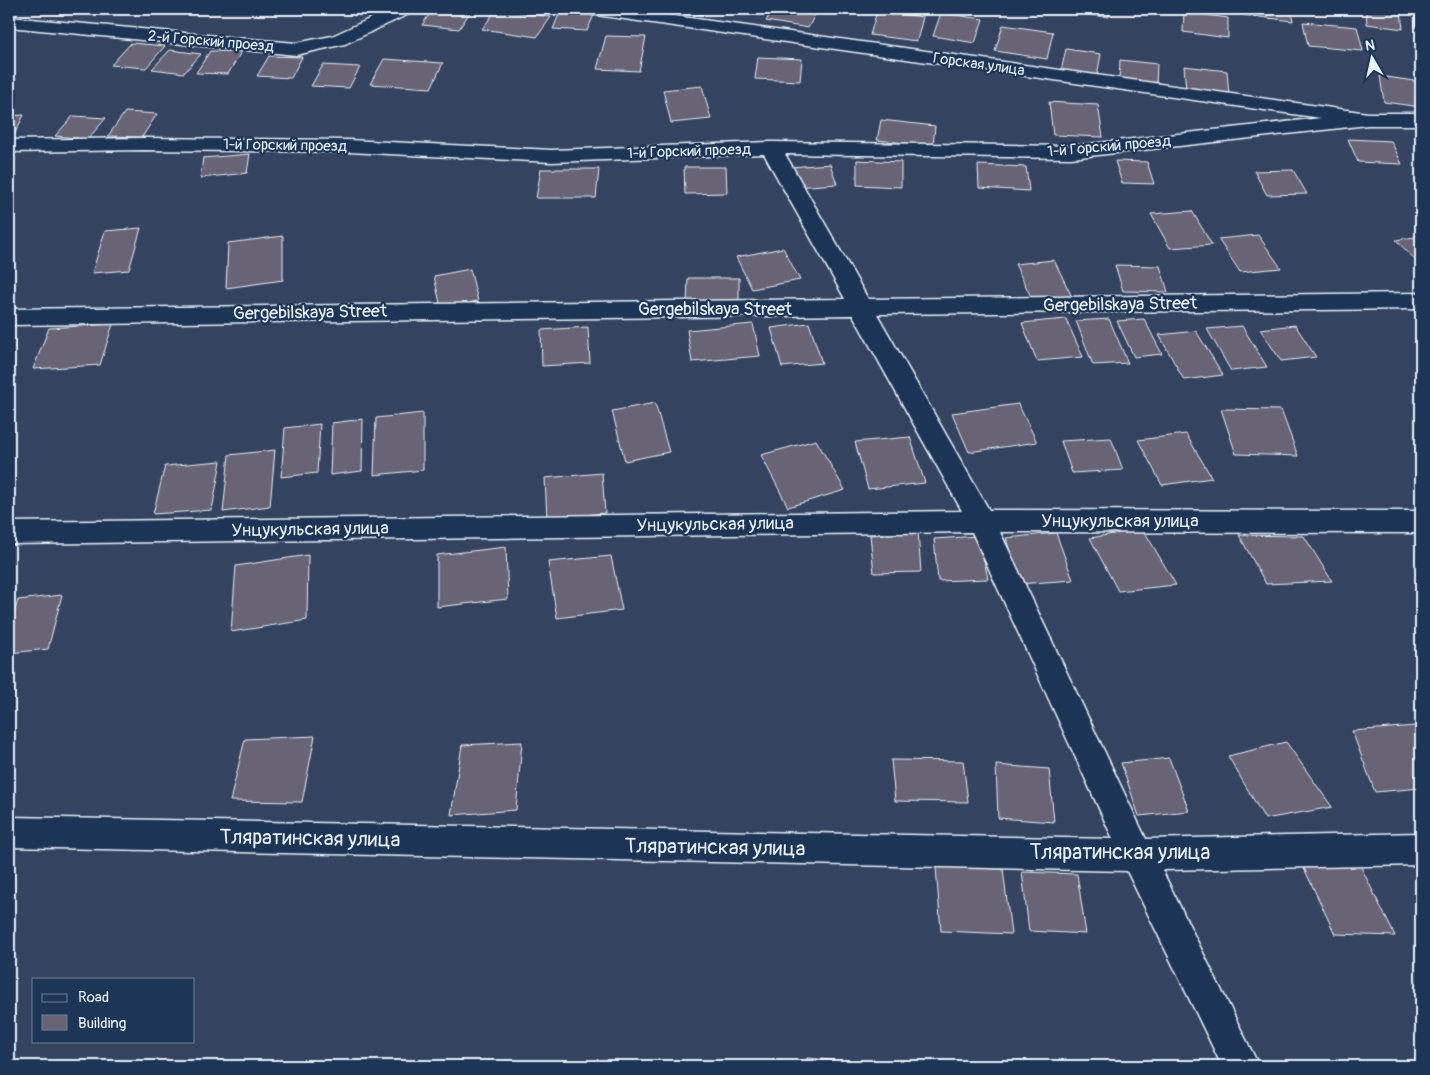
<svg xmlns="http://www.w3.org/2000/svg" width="1430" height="1075" viewBox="0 0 1430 1075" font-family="Pangolin,sans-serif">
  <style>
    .building { fill: #686374; stroke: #e8f1f8 }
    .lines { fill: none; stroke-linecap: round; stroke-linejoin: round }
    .street-casing { stroke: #e8f1f8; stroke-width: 3 }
    .street { fill: #1d3557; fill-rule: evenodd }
    .labels { text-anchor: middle; stroke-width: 4.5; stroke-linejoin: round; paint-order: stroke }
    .far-street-label { font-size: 15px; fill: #e8f1f8; stroke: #1d3557 }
    .street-label { font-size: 18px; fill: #e8f1f8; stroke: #1d3557 }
    .near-street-label { font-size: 21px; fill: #e8f1f8; stroke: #1d3557 }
  </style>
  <rect width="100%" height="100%" fill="#344360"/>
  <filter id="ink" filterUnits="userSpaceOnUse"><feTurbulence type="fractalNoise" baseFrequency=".02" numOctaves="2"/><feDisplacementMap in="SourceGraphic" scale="10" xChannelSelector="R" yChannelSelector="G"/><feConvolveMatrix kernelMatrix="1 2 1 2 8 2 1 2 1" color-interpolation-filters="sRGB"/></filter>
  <g filter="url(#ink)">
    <path class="building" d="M 143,9 L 185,9 L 180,13 Z
      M 433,9 L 472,9 L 459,29 L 422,25 Z
      M 497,9 L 551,17 L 537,37 L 482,29 Z
      M 671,9 L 706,9 L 703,15 Z
      M 773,9 L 818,9 L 808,28 L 766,21 Z
      M 1064,9 L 1110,9 L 1109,17 L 1063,12 Z
      M 1243,9 L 1291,9 L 1293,21 L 1243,15 Z
      M 1366,9 L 1401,11 L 1403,29 L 1367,24 Z
      M 877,11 L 923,17 L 917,41 L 870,35 Z
      M 1415,11 L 1421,13 L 1421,29 L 1415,27 Z
      M 560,12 L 594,15 L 587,31 L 553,29 Z
      M 1184,12 L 1228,18 L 1228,38 L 1183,32 Z
      M 941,13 L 983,19 L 975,43 L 933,36 Z
      M 1303,22 L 1357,27 L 1363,51 L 1308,46 Z
      M 1003,25 L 1053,32 L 1047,59 L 995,51 Z
      M 606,36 L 646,37 L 639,71 L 597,69 Z
      M 131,43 L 165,46 L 146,68 L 111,65 Z
      M 1066,49 L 1101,54 L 1097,76 L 1061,71 Z
      M 170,50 L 201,54 L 184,73 L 152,69 Z
      M 210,51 L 241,52 L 228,74 L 196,73 Z
      M 269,56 L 302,57 L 291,78 L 257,76 Z
      M 758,57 L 802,59 L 800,81 L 755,79 Z
      M 384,59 L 443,63 L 431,88 L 370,84 Z
      M 1120,60 L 1157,64 L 1156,85 L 1119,80 Z
      M 323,65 L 360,67 L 349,88 L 311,86 Z
      M 1184,66 L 1227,71 L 1229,95 L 1186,90 Z
      M 1380,76 L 1421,82 L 1421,107 L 1384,102 Z
      M 702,86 L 711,119 L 671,123 L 663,90 Z
      M 1049,102 L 1098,105 L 1103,137 L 1053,135 Z
      M 125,112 L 157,114 L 142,137 L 108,136 Z
      M 24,115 L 13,137 L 9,137 L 9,116 Z
      M 73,116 L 106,118 L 88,139 L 55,136 Z
      M 881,120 L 935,126 L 933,146 L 877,140 Z
      M 1348,139 L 1391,141 L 1402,164 L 1358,162 Z
      M 250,154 L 247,173 L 200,178 L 203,158 Z
      M 857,160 L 901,162 L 901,187 L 857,185 Z
      M 1115,161 L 1147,162 L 1154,184 L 1122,183 Z
      M 830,164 L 837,184 L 796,187 L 790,167 Z
      M 978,165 L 1026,167 L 1029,191 L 979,188 Z
      M 684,167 L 726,167 L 727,193 L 685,194 Z
      M 541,169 L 599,169 L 596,198 L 536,198 Z
      M 1293,170 L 1307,194 L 1267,195 L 1254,171 Z
      M 1192,211 L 1212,245 L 1170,248 L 1151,214 Z
      M 141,228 L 129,270 L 92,273 L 105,231 Z
      M 1258,235 L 1281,268 L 1240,272 L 1218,239 Z
      M 283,236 L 283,280 L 226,288 L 228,243 Z
      M 1421,236 L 1421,266 L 1396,240 Z
      M 783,248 L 800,280 L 752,289 L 736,257 Z
      M 1054,260 L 1072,297 L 1033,301 L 1015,264 Z
      M 1115,265 L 1160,266 L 1168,292 L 1123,291 Z
      M 470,269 L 478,301 L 441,308 L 434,276 Z
      M 688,278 L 739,278 L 739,304 L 687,304 Z
      M 1066,319 L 1083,357 L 1037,361 L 1022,323 Z
      M 1109,319 L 1128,363 L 1093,365 L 1076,321 Z
      M 1144,319 L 1162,354 L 1134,357 L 1117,321 Z
      M 809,323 L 822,363 L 782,367 L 771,328 Z
      M 113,324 L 100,365 L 33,369 L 49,328 Z
      M 753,324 L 760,356 L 692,362 L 687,330 Z
      M 1295,325 L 1316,357 L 1281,361 L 1260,329 Z
      M 1242,326 L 1267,367 L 1231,371 L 1207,329 Z
      M 588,327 L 590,363 L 542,366 L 541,330 Z
      M 1196,331 L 1223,375 L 1184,380 L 1159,335 Z
      M 655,403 L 669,452 L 625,461 L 612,411 Z
      M 1018,404 L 1037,442 L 969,452 L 952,413 Z
      M 1221,409 L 1281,410 L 1298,456 L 1236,454 Z
      M 423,413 L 423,470 L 374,475 L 376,418 Z
      M 363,419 L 362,471 L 330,475 L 332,423 Z
      M 320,424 L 317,473 L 281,477 L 285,428 Z
      M 1186,434 L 1212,478 L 1162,485 L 1138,440 Z
      M 910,437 L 925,483 L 868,489 L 855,442 Z
      M 1111,438 L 1123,470 L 1072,473 L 1061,441 Z
      M 816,440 L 845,490 L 788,507 L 761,455 Z
      M 275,450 L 270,506 L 223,512 L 229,455 Z
      M 221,461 L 212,510 L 153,514 L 165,466 Z
      M 602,473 L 605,513 L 547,518 L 545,478 Z
      M 1143,529 L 1176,585 L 1118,591 L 1090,538 Z
      M 918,532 L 921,572 L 874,573 L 870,535 Z
      M 1056,533 L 1073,580 L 1019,584 L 1006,538 Z
      M 1239,535 L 1304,536 L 1332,581 L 1266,584 Z
      M 979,536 L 988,579 L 938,581 L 934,539 Z
      M 506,547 L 508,599 L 437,607 L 437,555 Z
      M 308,555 L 307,620 L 231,632 L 236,566 Z
      M 611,556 L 622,610 L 557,618 L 548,562 Z
      M 62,595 L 48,649 L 9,653 L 9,632 L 18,600 Z
      M 1415,726 L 1421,738 L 1421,788 L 1375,792 L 1352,731 Z
      M 315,736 L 302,802 L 230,801 L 245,739 Z
      M 522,742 L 516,810 L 451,815 L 462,745 Z
      M 1286,742 L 1332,807 L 1265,819 L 1228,756 Z
      M 1169,758 L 1189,811 L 1139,816 L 1121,763 Z
      M 891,760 L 963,761 L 968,802 L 895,801 Z
      M 996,765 L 1049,769 L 1054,822 L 998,818 Z
      M 1358,861 L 1395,936 L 1335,934 L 1302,864 Z
      M 936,867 L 1003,869 L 1011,934 L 941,931 Z
      M 1022,872 L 1077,874 L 1086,934 L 1029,931 Z
      M 807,1058 L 878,1064 L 878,1066 L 806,1066 Z"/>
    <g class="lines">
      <g class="street-casing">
        <path id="street" d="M 391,9 L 414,9 L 411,13 L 345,44 L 296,55 L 9,27 L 9,17 L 296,43 L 332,36 Z
          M 580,9 L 625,9 L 1368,113 L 1421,113 L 1421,125 L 1368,125 L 1071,158 L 785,154 L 868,299 L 1421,293 L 1421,309 L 877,314 L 989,510 L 1421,511 L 1421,533 L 1000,532 L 1146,839 L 1421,833 L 1421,865 L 1162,870 L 1259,1066 L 1222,1066 L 1127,871 L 9,847 L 9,817 L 1113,839 L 972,532 L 9,544 L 9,522 L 962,511 L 853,315 L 9,325 L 9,309 L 845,299 L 764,154 L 552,162 L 348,152 L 144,150 L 9,152 L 9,140 L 144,138 L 348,140 L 552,150 L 771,142 L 1071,146 L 1321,118 L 589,14 L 583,13 Z"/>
      </g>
      <use href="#street" class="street"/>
    </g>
  </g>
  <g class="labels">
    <g class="far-street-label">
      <text transform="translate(211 41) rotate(5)" y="5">2-й Горский проезд</text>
      <text transform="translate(979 64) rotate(8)" y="5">Горская улица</text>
      <text transform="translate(285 145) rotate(1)" y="5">1-й Горский проезд</text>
      <text transform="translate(1109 146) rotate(-5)" y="5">1-й Горский проезд</text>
      <text transform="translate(689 151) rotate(-2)" y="5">1-й Горский проезд</text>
    </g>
    <g class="street-label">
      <text transform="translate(1120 304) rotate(-1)" y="6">Gergebilskaya Street</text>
      <text x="715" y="315">Gergebilskaya Street</text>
      <text transform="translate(310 312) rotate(-1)" y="6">Gergebilskaya Street</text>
      <text x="1120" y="527">Унцукульская улица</text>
      <text transform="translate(715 524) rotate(-1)" y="6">Унцукульская улица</text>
      <text transform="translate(310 529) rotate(-1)" y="6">Унцукульская улица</text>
    </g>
    <g class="near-street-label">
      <text transform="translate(310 838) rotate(1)" y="7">Тляратинская улица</text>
      <text transform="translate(715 847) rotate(1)" y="7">Тляратинская улица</text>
      <text x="1120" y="859">Тляратинская улица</text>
    </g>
  </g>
  <rect width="1430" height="1075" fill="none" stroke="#1d3557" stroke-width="30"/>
  <rect x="15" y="15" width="1400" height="1045" fill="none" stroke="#e8f1f8" stroke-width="2" filter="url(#ink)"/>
  <rect x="32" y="978" width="162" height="65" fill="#1d3557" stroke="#6e8097"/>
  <rect x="42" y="994" width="25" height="8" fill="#1d3557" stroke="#6e8097"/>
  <text x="78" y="1002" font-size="15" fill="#e8f1f8">Road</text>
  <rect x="42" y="1015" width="25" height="15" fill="#686374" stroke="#6e8097"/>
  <text x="78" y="1028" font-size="15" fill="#e8f1f8">Building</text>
  <g transform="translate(1372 58) rotate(351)" stroke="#1d3557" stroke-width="4" paint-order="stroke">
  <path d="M0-4L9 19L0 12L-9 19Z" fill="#e8f1f8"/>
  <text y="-8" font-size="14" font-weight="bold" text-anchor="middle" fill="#e8f1f8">N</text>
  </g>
</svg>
